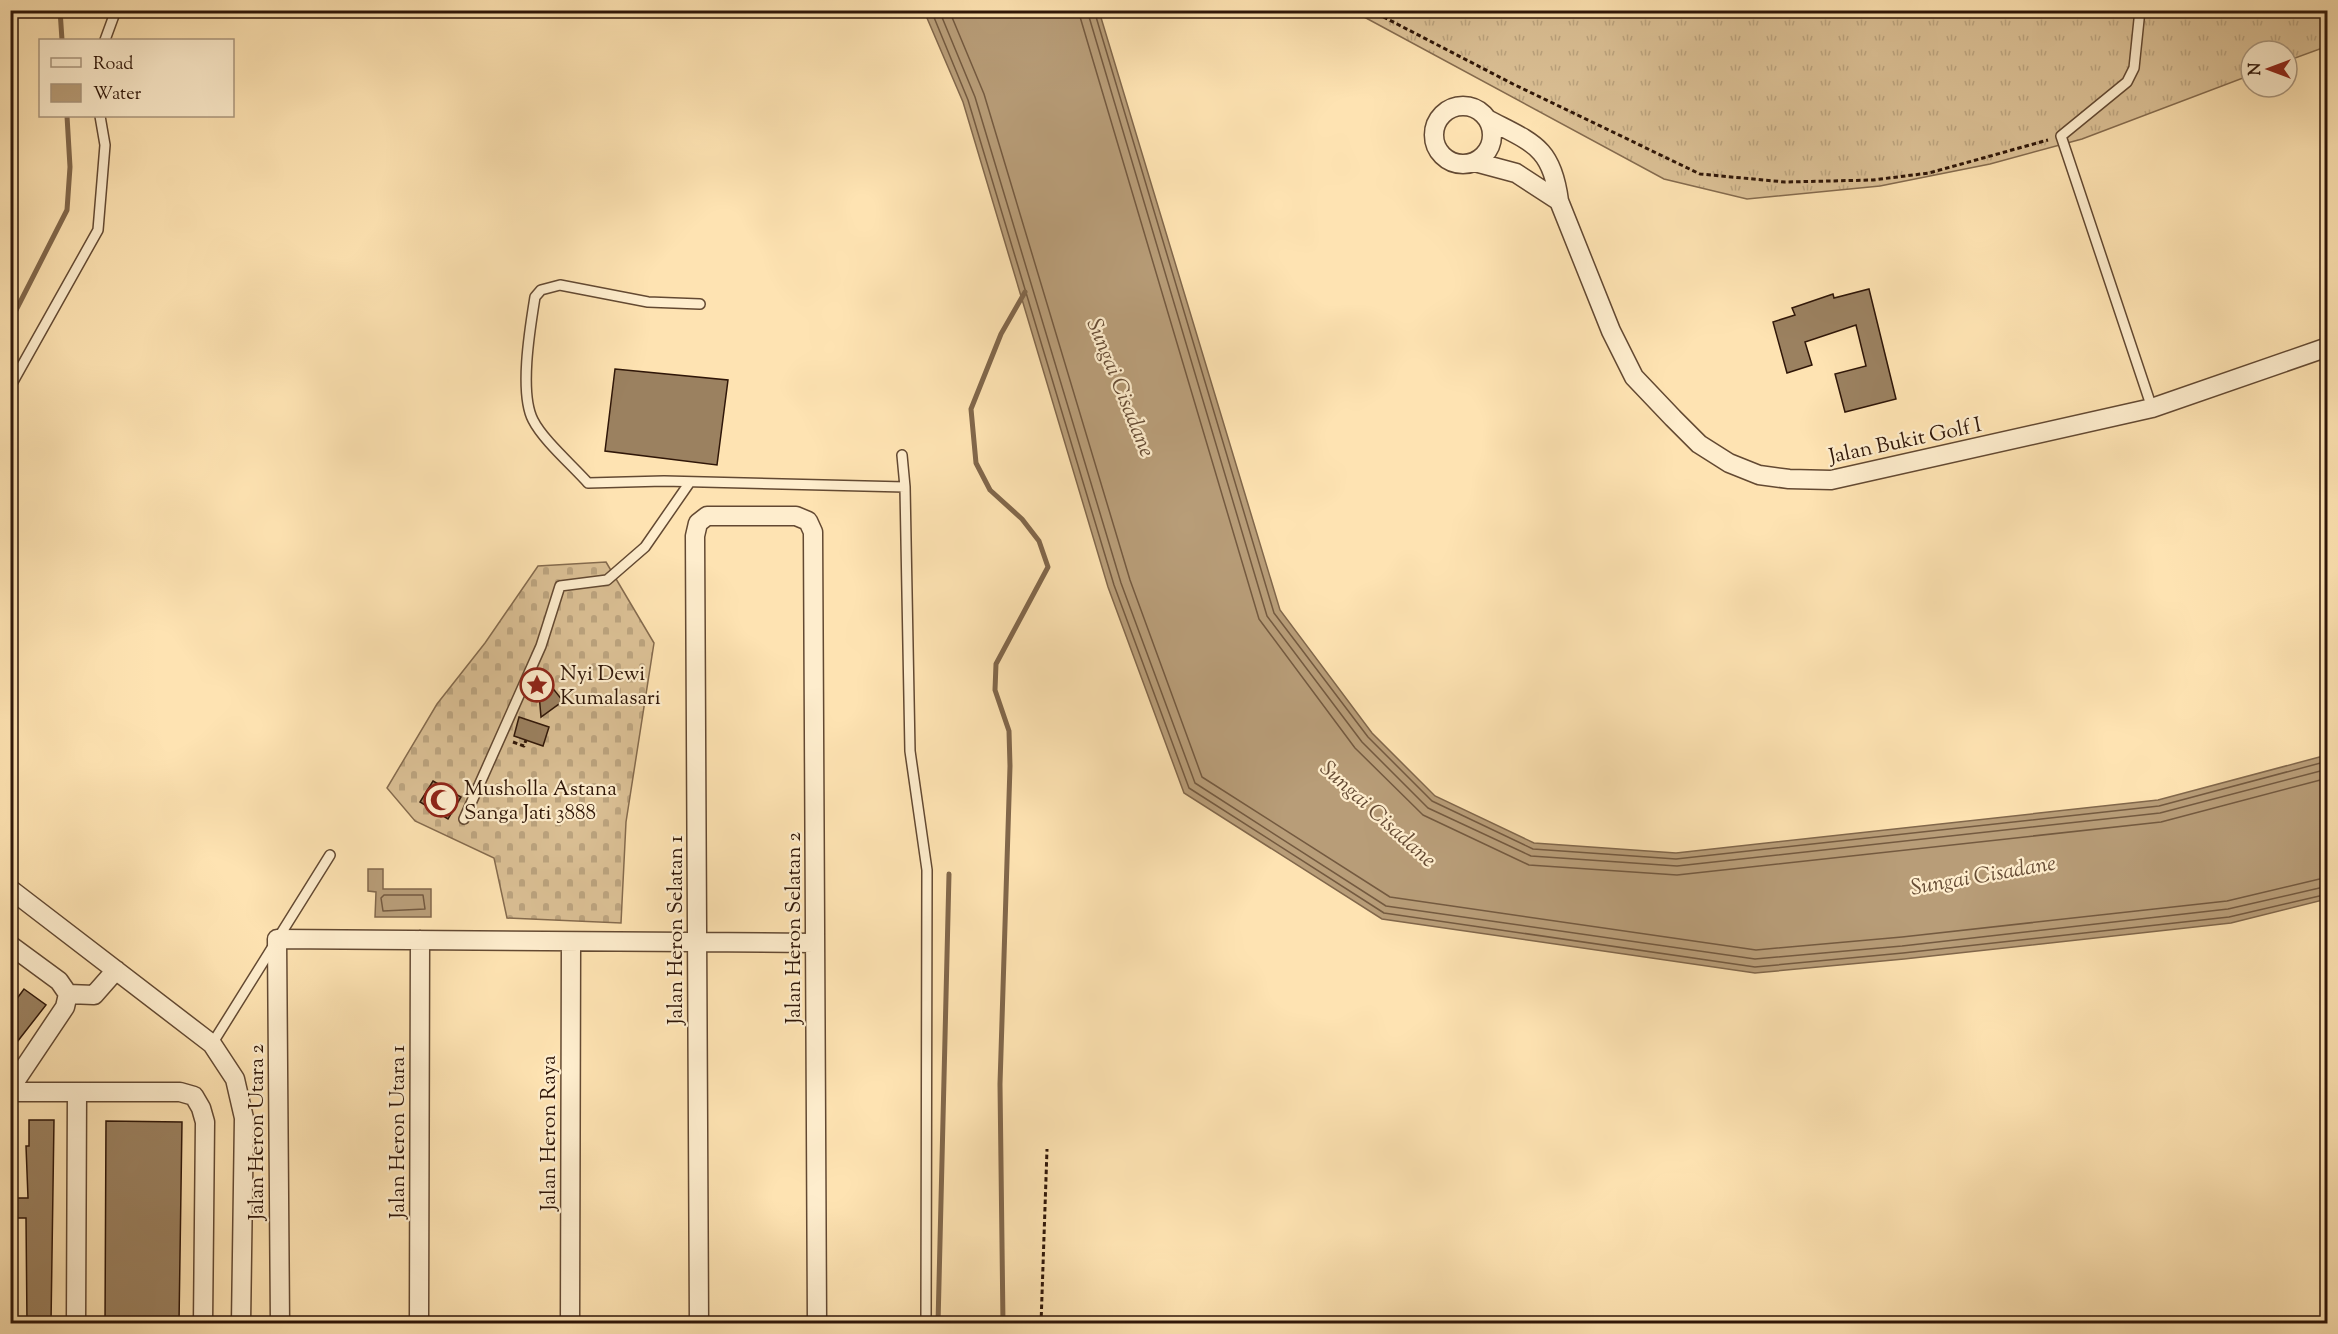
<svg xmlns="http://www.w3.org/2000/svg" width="2338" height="1334" viewBox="0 0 2338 1334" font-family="'Sorts Mill Goudy',serif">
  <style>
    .grass { fill: url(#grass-tufts); stroke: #856b4e; stroke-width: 1.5 }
    .cemetery { fill: url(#cemetery-stones); stroke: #856b4e; stroke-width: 1.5 }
    .water { fill: #b89d78; stroke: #81674b; stroke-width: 1.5 }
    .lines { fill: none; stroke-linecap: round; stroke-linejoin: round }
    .shore { stroke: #745a40; stroke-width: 1.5 }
    .stream { stroke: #81674b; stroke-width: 5 }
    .building { fill: #9b8160; stroke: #2f1608; stroke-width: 1.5 }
    .service-casing { stroke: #634932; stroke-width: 12 }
    .minor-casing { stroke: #634932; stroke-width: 21 }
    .path { stroke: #2f1608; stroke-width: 3; stroke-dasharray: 4.5 3; stroke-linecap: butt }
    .service { stroke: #feedcd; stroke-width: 9 }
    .minor { stroke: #feedcd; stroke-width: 18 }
    .labels { text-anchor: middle; stroke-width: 4.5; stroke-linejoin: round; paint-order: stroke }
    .street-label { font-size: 21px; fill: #2f1608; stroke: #feedcd }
    .poi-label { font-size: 21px; fill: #2f1608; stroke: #feedcd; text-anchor: start }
    .water-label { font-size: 22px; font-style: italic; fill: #664c35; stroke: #feedcd }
  </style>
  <defs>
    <pattern id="grass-tufts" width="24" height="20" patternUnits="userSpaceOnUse" patternTransform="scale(1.5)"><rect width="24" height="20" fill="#dbc095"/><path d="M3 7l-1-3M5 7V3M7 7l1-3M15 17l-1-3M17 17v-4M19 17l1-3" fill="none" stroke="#bca47f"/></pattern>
    <pattern id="cemetery-stones" width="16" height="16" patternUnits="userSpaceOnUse" patternTransform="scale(1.5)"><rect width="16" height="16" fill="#dbc095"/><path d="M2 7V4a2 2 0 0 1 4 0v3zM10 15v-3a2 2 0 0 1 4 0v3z" fill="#bca47f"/></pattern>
  </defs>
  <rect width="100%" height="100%" fill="#fee3b2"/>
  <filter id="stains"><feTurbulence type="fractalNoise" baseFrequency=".00333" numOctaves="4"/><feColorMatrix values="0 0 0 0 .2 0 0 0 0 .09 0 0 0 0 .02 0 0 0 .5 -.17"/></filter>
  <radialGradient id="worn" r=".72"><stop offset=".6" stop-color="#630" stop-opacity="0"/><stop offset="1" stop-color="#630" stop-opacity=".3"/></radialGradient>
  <path class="grass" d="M 2327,10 L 2328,46 L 2287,61 L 2287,51 L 2251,51 L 2251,75 L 2082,139 L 1990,164 L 1880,186 L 1747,199 L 1664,179 L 1353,11 Z"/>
  <path class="cemetery" d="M 606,562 L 654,643 L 626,822 L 621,923 L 507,918 L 494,858 L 415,821 L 387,788 L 437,704 L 485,643 L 538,566 Z"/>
  <path class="water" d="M 924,11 L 1099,11 L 1280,610 L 1372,733 L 1435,796 L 1534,843 L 1676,853 L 2158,800 L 2327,755 L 2327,899 L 2231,923 L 1904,959 L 1755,973 L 1382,919 L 1184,793 L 1108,587 L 963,102 Z
    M 368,869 L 383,869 L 383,889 L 431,889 L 431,917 L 375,917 L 376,892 L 368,891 Z"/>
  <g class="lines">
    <path class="shore" d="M 931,10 L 968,100 L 1114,585 L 1189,788 L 1384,913 L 1755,967 L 1903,953 L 2229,917 L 2328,894
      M 939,10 L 975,97 L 1121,583 L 1195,783 L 1386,906 L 1755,959 L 1902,946 L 2228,909 L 2328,886
      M 949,10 L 984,94 L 1130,580 L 1202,777 L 1390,897 L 1756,950 L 1902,937 L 2227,901 L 2328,877
      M 1078,10 L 1259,619 L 1355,748 L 1423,815 L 1529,865 L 1677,875 L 2161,822 L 2328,778
      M 1087,10 L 1267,616 L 1362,742 L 1428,808 L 1531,856 L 1677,866 L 2160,813 L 2328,769
      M 1094,10 L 1274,613 L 1368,737 L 1432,801 L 1533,849 L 1676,859 L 2159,806 L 2328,761
      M 384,895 L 423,895 L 425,909 L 383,911 L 381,898 Z"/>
    <path class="stream" d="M 60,10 L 62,40
      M 10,322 L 67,210 L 70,167 L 67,116
      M 938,1324 L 949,874
      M 1003,1324 L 1000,1084 L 1010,766 L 1009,731 L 995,690 L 996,664 L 1048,567 L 1039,541 L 1022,519 L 990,490 L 976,463 L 971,409 L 1001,334 L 1025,292"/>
  </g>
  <path class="building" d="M 1869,289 L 1896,399 L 1845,412 L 1835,374 L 1866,366 L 1856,325 L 1805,342 L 1812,365 L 1787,373 L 1773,322 L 1795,315 L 1792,308 L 1833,294 L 1834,298 Z
    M 615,369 L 728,380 L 717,465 L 605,451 Z
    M 547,681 L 563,701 L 541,717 L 539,694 Z
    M 519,717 L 549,727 L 543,746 L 514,736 Z
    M 433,781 L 461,797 L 448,819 L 420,802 Z
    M 24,989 L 46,1005 L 10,1051 L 10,1008 Z
    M 29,1120 L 54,1120 L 51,1323 L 27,1323 L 26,1218 L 10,1218 L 10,1198 L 28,1198 L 26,1146 L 29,1146 Z
    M 106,1121 L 182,1122 L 179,1323 L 105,1323 Z"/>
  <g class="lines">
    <g class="service-casing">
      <path id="service" d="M 2140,10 L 2134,68 L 2127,82 L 2061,136 L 2152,408
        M 105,40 L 116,10
        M 700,304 L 648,302 L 560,285 L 541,290 L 535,297 C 530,328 519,393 533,420 C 543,440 572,465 588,483 L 664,481 L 905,487
        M 10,387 L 98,230 L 105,145 L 100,116
        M 902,455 L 905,487 L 910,751 L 927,870 L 926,1324
        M 464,819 L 541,646 L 560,586 L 607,580 L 645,547 L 690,482
        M 212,1044 L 330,855"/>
    </g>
    <g class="minor-casing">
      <path id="minor" d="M1434 135a29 29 0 1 1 58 0a29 29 0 1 1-58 0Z
        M 1489,120 C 1533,143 1552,147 1559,201 L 1611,331 L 1634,377 L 1673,418 L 1699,444 L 1729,463 L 1759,475 L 1789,479 L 1831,480 L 2152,408 L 2328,347
        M 1475,162 L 1516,173 L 1559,201
        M 10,889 L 212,1044 L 235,1079 L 244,1118 L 241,1324
        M 10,945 L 59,981 L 68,994 L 94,995 L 116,970
        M 10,1089 L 65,1007 L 68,994
        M 10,1092 L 180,1092 L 194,1096 L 201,1108 L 205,1122 L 203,1324
        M 76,1324 L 77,1092
        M 280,1324 L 277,939 L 815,943
        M 419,1324 L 420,940
        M 570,1324 L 571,942
        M 699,1324 L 695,536 L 698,523 L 707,516 L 796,516 L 808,521 L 813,532 L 817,1324"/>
    </g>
    <path class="path" d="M 1370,10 L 1513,84 L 1700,174 L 1785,182 L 1873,180 L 1929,173 L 2048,140
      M 513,742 L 524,746 L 526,740
      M 1041,1324 L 1047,1149"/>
    <use href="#service" class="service"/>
    <use href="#minor" class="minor"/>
  </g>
  <defs>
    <g id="sight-ring" transform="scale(1.725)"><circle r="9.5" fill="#feedcd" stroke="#8f2418" stroke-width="1.5"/><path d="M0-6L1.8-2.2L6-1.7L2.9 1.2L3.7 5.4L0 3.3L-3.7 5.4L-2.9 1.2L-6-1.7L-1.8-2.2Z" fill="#8f2418"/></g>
    <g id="mosque-ring" transform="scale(1.725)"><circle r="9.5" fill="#feedcd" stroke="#8f2418" stroke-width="1.5"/><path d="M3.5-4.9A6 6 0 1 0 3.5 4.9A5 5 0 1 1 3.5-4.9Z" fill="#8f2418"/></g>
  </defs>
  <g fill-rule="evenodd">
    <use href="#sight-ring" x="537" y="685"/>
    <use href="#mosque-ring" x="441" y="800"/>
  </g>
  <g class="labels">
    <g class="street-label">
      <text transform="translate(1905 440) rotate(-12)" y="7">Jalan Bukit Golf I</text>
      <text transform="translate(793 928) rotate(-90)" y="7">Jalan Heron Selatan 2</text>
      <text transform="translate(675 930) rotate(-90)" y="7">Jalan Heron Selatan 1</text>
      <text transform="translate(256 1132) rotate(-90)" y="7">Jalan Heron Utara 2</text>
      <text transform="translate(397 1132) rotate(-90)" y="7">Jalan Heron Utara 1</text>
      <text transform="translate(548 1133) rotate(-90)" y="7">Jalan Heron Raya</text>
    </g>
    <g class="poi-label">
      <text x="560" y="680">Nyi Dewi<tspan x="560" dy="24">Kumalasari</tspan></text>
      <text x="464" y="795">Musholla Astana<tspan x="464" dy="24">Sanga Jati 3888</tspan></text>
    </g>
    <g class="water-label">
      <text transform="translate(1122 387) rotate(68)" y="8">Sungai Cisadane</text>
      <text transform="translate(1379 813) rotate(42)" y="8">Sungai Cisadane</text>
      <text transform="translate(1983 874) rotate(-10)" y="8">Sungai Cisadane</text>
    </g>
  </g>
  <rect width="2338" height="1334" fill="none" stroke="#fee3b2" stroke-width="36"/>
  <rect x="12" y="12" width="2314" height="1310" fill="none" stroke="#2f1608" stroke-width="3"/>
  <rect x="18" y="18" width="2302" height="1298" fill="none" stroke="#2f1608" stroke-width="1.5"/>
  <rect x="39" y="39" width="195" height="78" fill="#feedcd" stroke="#ab977e" stroke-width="1.5"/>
  <rect x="51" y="58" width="30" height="9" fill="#feedcd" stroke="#ab977e" stroke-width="1.5"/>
  <text x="93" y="69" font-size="18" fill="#2f1608">Road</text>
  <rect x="51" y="84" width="30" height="18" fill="#b89d78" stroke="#ab977e" stroke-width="1.5"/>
  <text x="93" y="99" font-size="18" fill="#2f1608">Water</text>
  <g transform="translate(2269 69) rotate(270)"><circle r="28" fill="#feedcd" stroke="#ab977e" stroke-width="1.5"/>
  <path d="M0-4.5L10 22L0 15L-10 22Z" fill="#8f2418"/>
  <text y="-9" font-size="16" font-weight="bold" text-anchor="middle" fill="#2f1608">N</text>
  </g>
  <rect width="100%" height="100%" filter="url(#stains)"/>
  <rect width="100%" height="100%" fill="url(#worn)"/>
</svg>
